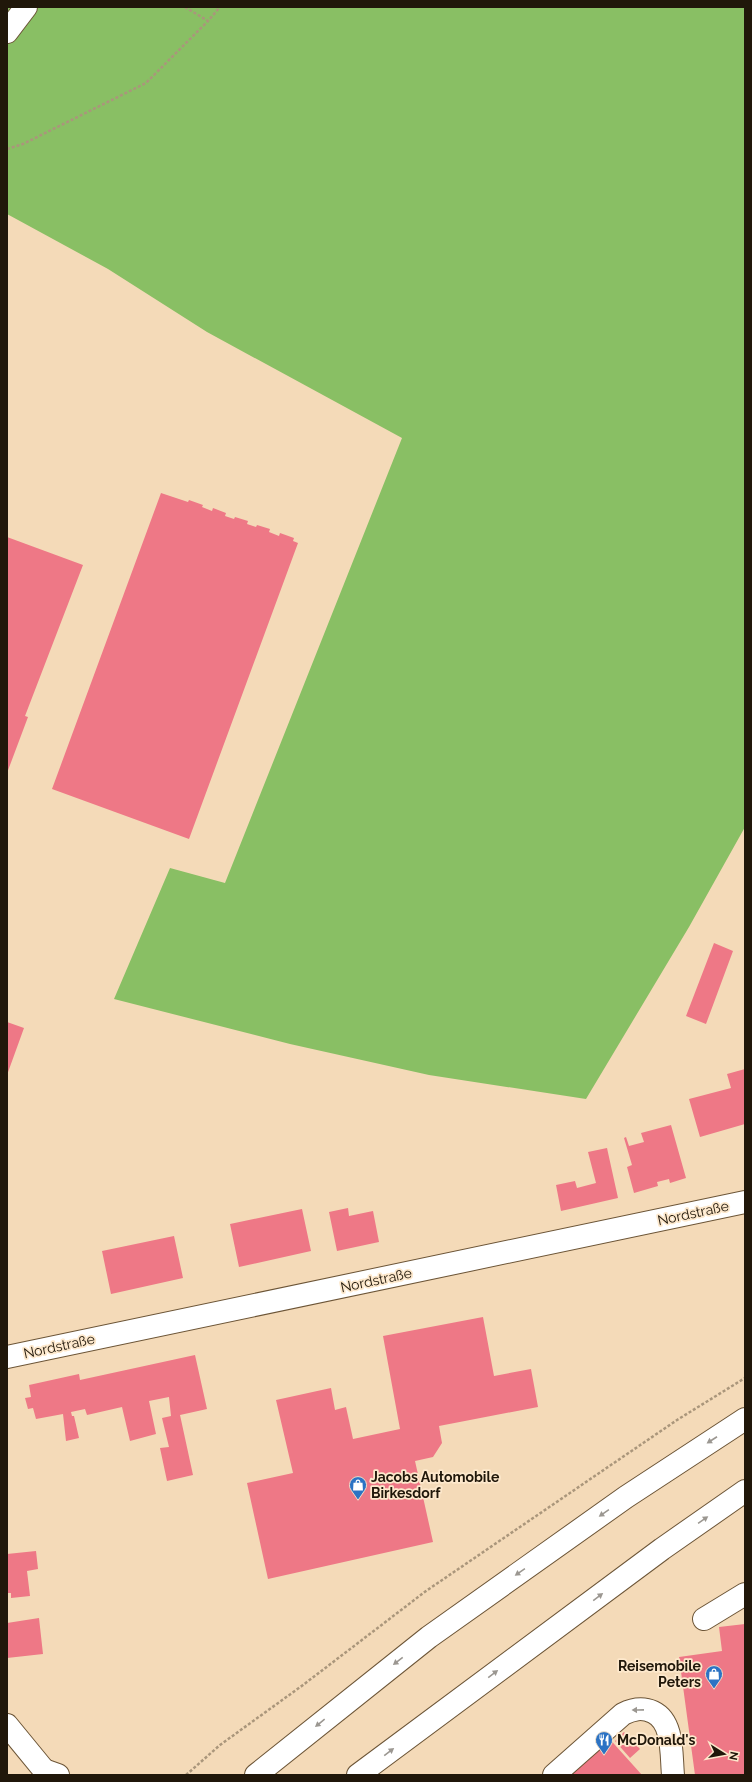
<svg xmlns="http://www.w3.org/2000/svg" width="752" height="1782" viewBox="0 0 752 1782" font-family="Raleway,sans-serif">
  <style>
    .green { fill: #89bf64 }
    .building { fill: #ee7886 }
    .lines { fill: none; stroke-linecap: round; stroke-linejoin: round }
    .minor-casing { stroke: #6c5537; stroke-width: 24 }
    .major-casing { stroke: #6c5537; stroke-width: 24 }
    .path { stroke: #aa967b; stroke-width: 2.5; stroke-dasharray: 3 2; stroke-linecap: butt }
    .minor { stroke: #fff; stroke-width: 22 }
    .major { stroke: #fff; stroke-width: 22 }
    .oneway { fill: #9b9791 }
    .labels { text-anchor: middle; stroke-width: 3.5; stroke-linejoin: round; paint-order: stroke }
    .street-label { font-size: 14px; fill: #20170a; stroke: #fde8cc }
    .poi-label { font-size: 14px; font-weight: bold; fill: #20170a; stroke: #fde8cc; text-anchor: start }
  </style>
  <rect width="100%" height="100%" fill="#f4dab8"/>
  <path class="green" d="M 7,7 L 745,7 L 745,827 L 689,927 L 586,1099 L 429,1075 L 290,1044 L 114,999 L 170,868 L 225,883 L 402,438 L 207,332 L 108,269 L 7,214 Z"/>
  <path class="building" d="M 161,493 L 188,502 L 189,500 L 203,505 L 202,507 L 212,511 L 213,508 L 226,513 L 225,516 L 234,519 L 235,517 L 248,521 L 247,524 L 256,527 L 257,525 L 270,529 L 269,532 L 279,536 L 280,533 L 294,538 L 293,541 L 298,543 L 189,839 L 52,789 Z
    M 7,537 L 83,565 L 25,716 L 28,717 L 7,773 Z
    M 714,943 L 733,951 L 706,1024 L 686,1016 Z
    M 7,1022 L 24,1028 L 7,1075 Z
    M 745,1069 L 745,1124 L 700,1137 L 689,1099 L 731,1088 L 727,1074 Z
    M 671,1125 L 686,1178 L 670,1183 L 669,1179 L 657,1182 L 658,1186 L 634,1193 L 627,1167 L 632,1165 L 624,1138 L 626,1137 L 629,1146 L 644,1142 L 641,1133 Z
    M 607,1148 L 618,1198 L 561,1211 L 556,1185 L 575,1181 L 577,1188 L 596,1183 L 588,1152 Z
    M 348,1208 L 349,1216 L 373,1211 L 379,1242 L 337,1251 L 329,1212 Z
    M 302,1209 L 311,1251 L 239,1267 L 230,1224 Z
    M 174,1236 L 183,1278 L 111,1294 L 102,1251 Z
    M 483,1317 L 494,1376 L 531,1369 L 538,1407 L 439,1426 L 442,1443 L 433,1457 L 415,1461 L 433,1542 L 268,1579 L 247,1483 L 293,1473 L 276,1400 L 331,1388 L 335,1410 L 346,1407 L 353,1439 L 400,1429 L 383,1336 Z
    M 195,1355 L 207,1409 L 180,1415 L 193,1475 L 167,1481 L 160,1448 L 169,1447 L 162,1418 L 171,1416 L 169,1397 L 149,1401 L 156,1434 L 130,1441 L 122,1407 L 87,1415 L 85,1409 L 71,1412 L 72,1416 L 74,1416 L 79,1438 L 66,1441 L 63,1414 L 36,1419 L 33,1408 L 28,1409 L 25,1398 L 31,1397 L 29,1385 L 79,1374 L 80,1380 Z
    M 36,1551 L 38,1569 L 27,1571 L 30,1596 L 11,1598 L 11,1593 L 7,1593 L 7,1554 Z
    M 39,1618 L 43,1654 L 7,1658 L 7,1623 Z
    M 745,1624 L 745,1775 L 695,1775 L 679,1657 L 722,1651 L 719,1627 Z
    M 624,1732 L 640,1749 L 630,1758 L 615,1741 Z
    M 606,1735 L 642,1775 L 562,1775 Z"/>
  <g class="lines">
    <g class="minor-casing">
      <path id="minor" d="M 7,32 L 26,7
        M 7,1357 L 745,1202
        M 704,1619 L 745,1594
        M 7,1725 L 48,1775
        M 554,1775 L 623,1714 C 633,1709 642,1707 653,1712 C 674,1722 671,1755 673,1775"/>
    </g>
    <g class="major-casing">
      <path id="major" d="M 44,1770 L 58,1775
        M 256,1775 L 429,1637 L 626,1497 L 745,1419
        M 358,1775 L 662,1549 L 745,1491"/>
    </g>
    <path class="path" d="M 185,7 L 208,21 L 220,7
      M 7,149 L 23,144 L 146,83 L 208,21
      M 186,1775 L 220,1745 L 303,1685 L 426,1591 L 677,1420 L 745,1378"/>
    <use href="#minor" class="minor"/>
    <use href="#major" class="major"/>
  </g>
  <defs><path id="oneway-solid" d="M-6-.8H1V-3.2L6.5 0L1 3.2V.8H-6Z"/></defs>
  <g class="oneway">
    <use href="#oneway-solid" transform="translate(712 1440) rotate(147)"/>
    <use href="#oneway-solid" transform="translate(604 1513) rotate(145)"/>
    <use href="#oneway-solid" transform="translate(703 1520) rotate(-35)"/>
    <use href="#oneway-solid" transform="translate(520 1572) rotate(145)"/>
    <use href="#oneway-solid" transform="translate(598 1597) rotate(-37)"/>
    <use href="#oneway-solid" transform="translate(398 1661) rotate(142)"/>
    <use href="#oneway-solid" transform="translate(493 1674) rotate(-37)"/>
    <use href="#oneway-solid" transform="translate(638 1710) rotate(179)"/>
    <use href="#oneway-solid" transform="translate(320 1723) rotate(141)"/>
    <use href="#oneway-solid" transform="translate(389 1752) rotate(-37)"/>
  </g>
  <defs>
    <g id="shop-pin" transform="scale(0.9)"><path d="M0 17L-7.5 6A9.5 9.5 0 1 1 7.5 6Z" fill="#2c73c4" stroke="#fde8cc"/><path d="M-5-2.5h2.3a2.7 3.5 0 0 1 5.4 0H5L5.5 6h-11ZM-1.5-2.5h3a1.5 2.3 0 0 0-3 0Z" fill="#fff"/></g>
    <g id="restaurant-pin" transform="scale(0.9)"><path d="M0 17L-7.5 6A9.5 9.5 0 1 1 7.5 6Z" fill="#2c73c4" stroke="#fde8cc"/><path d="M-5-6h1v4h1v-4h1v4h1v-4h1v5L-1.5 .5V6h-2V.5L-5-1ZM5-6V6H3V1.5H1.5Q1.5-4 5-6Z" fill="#fff"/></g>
  </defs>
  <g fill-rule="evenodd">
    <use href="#shop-pin" x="358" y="1485"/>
    <use href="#shop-pin" x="714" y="1674"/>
    <use href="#restaurant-pin" x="604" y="1740"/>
  </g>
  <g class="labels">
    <g class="street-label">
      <text transform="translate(693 1213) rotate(-12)" y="5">Nordstraße</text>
      <text transform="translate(376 1280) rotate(-12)" y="5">Nordstraße</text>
      <text transform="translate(59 1346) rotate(-12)" y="5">Nordstraße</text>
    </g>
    <g class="poi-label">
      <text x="371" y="1482">Jacobs Automobile<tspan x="371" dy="16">Birkesdorf</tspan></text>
      <text x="701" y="1671" text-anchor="end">Reisemobile<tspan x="701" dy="16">Peters</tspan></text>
      <text x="617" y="1745">McDonald's</text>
    </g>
  </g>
  <rect width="752" height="1782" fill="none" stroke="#20170a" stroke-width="16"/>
  <g transform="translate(724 1754) rotate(101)" stroke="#fde8cc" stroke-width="3" paint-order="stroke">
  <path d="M0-3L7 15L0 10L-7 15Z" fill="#20170a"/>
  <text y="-6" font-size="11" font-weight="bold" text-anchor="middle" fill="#20170a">N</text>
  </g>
</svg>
